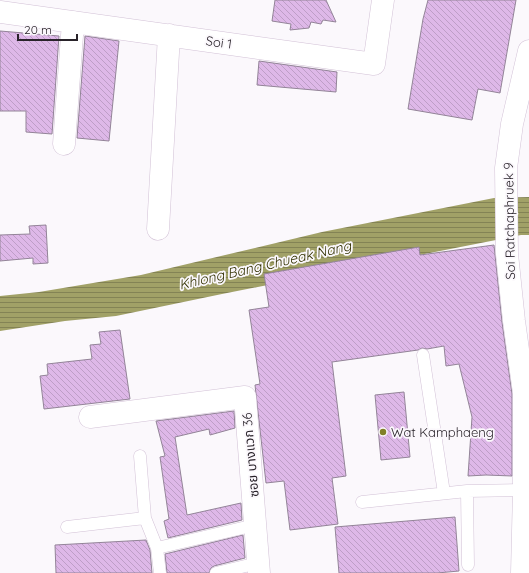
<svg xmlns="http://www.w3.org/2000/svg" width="529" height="573" viewBox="0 0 529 573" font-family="Quicksand,'Noto Sans Thai',sans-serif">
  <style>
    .water { fill: url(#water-rules) }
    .building { fill: url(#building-back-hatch); stroke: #938498 }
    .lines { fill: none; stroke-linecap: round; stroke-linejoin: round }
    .lane-casing { stroke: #d2c1d6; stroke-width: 13 }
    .street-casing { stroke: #d2c1d6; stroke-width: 23 }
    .lane { stroke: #fff; stroke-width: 12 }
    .street { stroke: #fff; stroke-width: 22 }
    .poi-dot { fill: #818028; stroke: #fbf8fc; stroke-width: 1.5 }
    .labels { text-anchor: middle; stroke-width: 3.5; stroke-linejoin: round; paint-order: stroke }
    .street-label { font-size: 13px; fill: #29232a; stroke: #fbf8fc }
    .poi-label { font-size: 13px; fill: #29232a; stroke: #fbf8fc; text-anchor: start }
    .water-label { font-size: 14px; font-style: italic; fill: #323101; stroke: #fbf8fc }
  </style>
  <defs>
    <pattern id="water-rules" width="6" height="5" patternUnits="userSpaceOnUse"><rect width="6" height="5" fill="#a1a167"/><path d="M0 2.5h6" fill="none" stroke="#838355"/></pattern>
    <pattern id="building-back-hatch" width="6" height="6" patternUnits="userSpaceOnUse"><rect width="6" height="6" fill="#deb8e8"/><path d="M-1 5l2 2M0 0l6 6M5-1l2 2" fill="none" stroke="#be9ec7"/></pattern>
  </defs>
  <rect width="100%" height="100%" fill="#fbf8fc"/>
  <path class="water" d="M 529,197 L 529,235 L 521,235 L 222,294 L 116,316 L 65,321 L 0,331 L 0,296 L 39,292 L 141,275 L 322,232 L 494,198 Z"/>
  <path class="building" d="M 275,0 L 326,0 L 336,22 L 323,20 L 321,24 L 311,22 L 309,28 L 290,30 L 291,24 L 272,21 Z
    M 428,0 L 516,0 L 500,93 L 478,89 L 472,120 L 408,109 L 423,19 Z
    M 0,31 L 59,36 L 52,134 L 26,132 L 26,111 L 0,111 Z
    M 85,36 L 119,41 L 109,141 L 77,138 Z
    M 259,61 L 337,72 L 336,92 L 257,85 Z
    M 46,225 L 48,263 L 33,264 L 33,258 L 0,261 L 0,235 L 30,234 L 29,226 Z
    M 494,245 L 502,322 L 512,394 L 512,476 L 486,475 L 468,476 L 472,417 L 459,364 L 446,366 L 444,346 L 427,349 L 422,348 L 418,350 L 332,362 L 346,476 L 332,478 L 338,524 L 290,530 L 284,481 L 266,483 L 255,385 L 260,384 L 249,310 L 269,307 L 264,274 L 419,247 L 420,255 Z
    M 120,330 L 130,399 L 44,409 L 40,376 L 48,375 L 47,364 L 92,359 L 90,345 L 101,344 L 99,332 Z
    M 404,392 L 410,457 L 381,460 L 375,395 Z
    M 234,411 L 235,428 L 210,435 L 209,429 L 175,437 L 187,515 L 241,503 L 242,520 L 168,538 L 164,521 L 169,519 L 160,457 L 165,456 L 156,421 Z
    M 455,517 L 459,571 L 437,573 L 339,573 L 335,527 Z
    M 243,535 L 245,558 L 214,566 L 211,568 L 209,573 L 167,573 L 165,554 Z
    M 146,540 L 150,550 L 152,573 L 56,573 L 55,545 Z"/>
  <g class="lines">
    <g class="lane-casing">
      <path id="lane" d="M 423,355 L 444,493
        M 140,456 L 145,518 L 157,548 L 160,573
        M 467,491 L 468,565
        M 362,502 L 467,491 L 524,490
        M 67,527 L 145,518
        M 157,548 L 255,525
        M 216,573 L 258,563"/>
    </g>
    <g class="street-casing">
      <path id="street" d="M 0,12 L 374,64 L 383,0
        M 64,144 L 73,22
        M 158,229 L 169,35
        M 90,417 L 245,397 L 259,573
        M 522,573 L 524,490 L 524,393 L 514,321 L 507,254 L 506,168 L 512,124 L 529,51"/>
    </g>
    <use href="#lane" class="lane"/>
    <use href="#street" class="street"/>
  </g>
  <circle class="poi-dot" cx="383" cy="432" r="4"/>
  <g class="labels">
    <g class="street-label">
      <text transform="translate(219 42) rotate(8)" y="5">Soi 1</text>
      <text transform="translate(509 221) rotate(-91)" y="5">Soi Ratchaphruek 9</text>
      <text transform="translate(250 455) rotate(-95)" y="5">ซอย บางแวก 36</text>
    </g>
    <g class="poi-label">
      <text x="391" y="437">Wat Kamphaeng</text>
    </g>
    <g class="water-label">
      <text transform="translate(265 265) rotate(-13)" y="5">Khlong Bang Chueak Nang</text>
    </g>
  </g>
  <path d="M18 34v6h59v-6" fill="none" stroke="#29232a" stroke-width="2"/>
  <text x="24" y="34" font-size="12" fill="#29232a" stroke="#fbf8fc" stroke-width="3" paint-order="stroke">20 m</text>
</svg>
